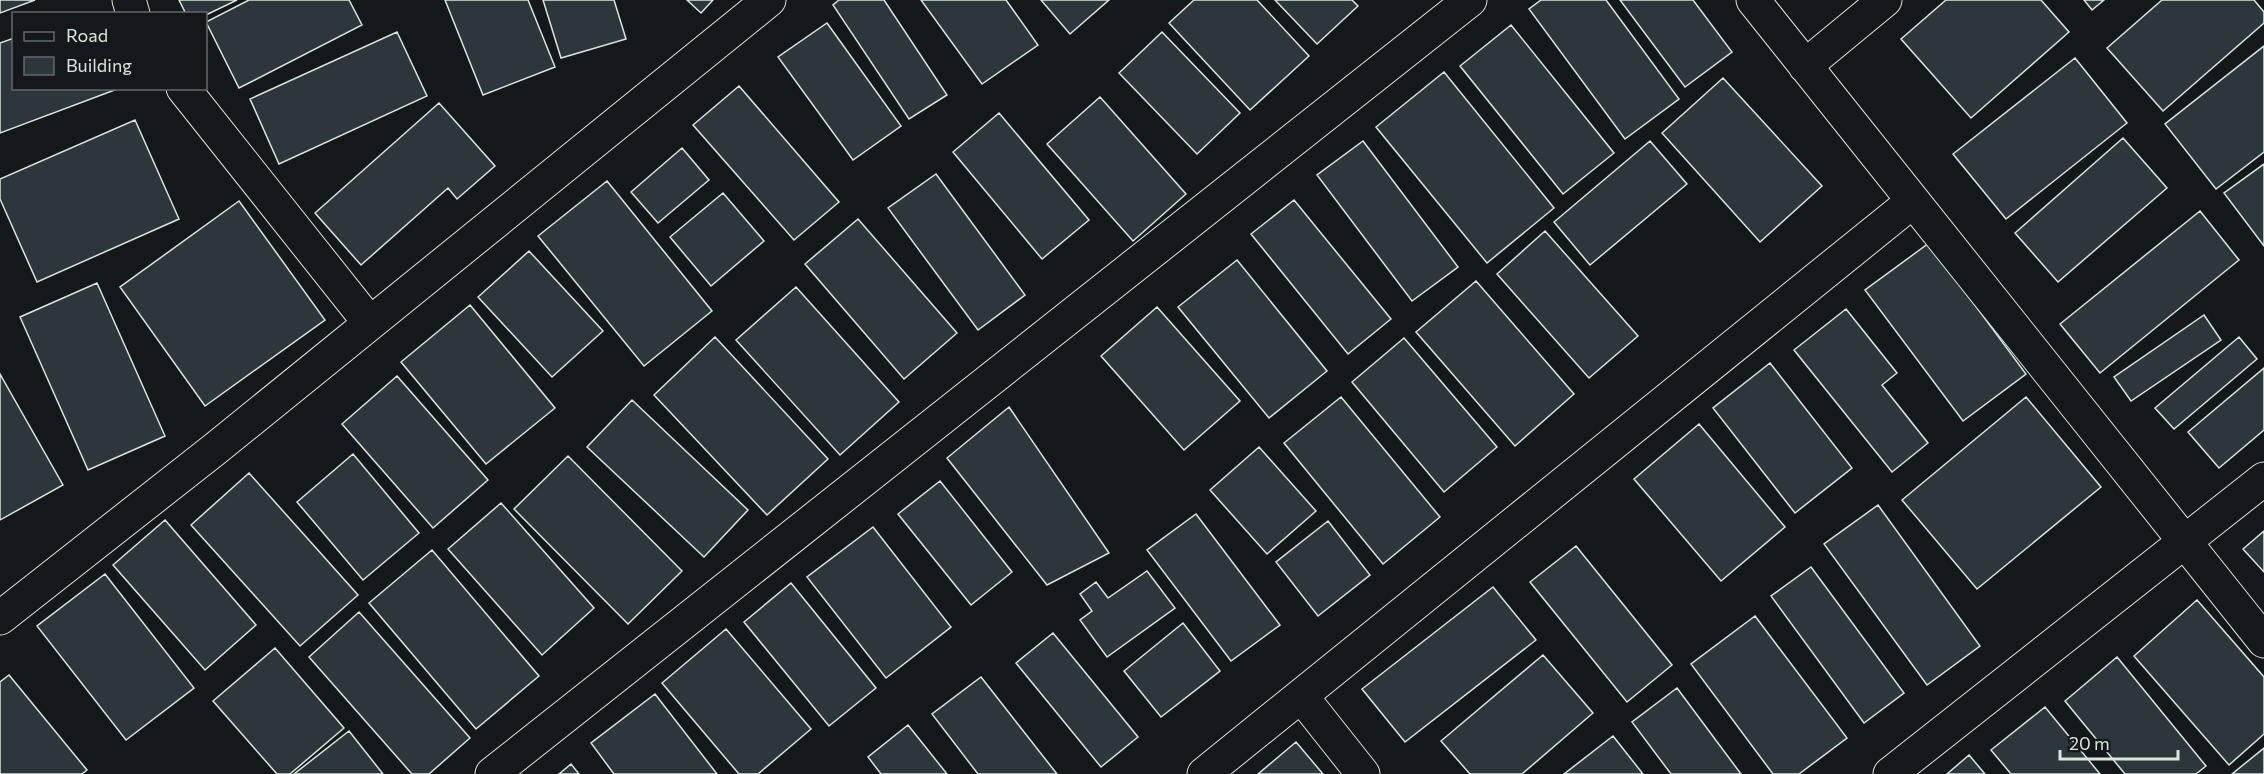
<svg xmlns="http://www.w3.org/2000/svg" width="2264" height="774" viewBox="0 0 2264 774" font-family="Commissioner,sans-serif">
  <style>
    .building { fill: #2c363c; stroke: #d8e6dc; stroke-width: 1.5 }
    .lines { fill: none; stroke-linecap: round; stroke-linejoin: round }
    .street-casing { stroke: #d8e6dc; stroke-width: 35 }
    .street { stroke: #14181c; stroke-width: 33 }
  </style>
  <rect width="100%" height="100%" fill="#14181c"/>
  <path class="building" d="M 0,0 L 35,0 L 0,13 Z
    M 179,0 L 237,0 L 206,15 L 186,14 Z
    M 249,0 L 349,0 L 362,25 L 239,88 L 206,22 Z
    M 445,0 L 528,0 L 555,67 L 483,95 Z
    M 543,0 L 614,0 L 626,39 L 561,58 Z
    M 687,0 L 713,0 L 701,13 Z
    M 839,0 L 884,0 L 947,95 L 909,119 L 833,5 Z
    M 921,0 L 1006,0 L 1038,45 L 982,84 Z
    M 1041,0 L 1109,0 L 1070,34 Z
    M 1194,0 L 1257,0 L 1309,56 L 1250,110 L 1169,23 Z
    M 1275,0 L 1352,0 L 1358,6 L 1317,44 Z
    M 1541,0 L 1606,0 L 1679,99 L 1625,139 L 1529,9 Z
    M 1620,0 L 1693,0 L 1732,52 L 1685,87 Z
    M 1946,0 L 2041,0 L 2069,32 L 1971,118 L 1901,39 Z
    M 2084,0 L 2104,0 L 2092,10 Z
    M 2162,0 L 2254,0 L 2264,12 L 2264,23 L 2163,111 L 2107,48 Z
    M 827,23 L 901,126 L 853,160 L 778,57 Z
    M 1511,25 L 1614,153 L 1563,194 L 1460,66 Z
    M 397,32 L 427,96 L 279,164 L 250,99 Z
    M 1162,32 L 1240,113 L 1197,154 L 1119,73 Z
    M 14,38 L 14,88 L 120,88 L 0,133 L 0,43 Z
    M 2264,46 L 2264,152 L 2216,189 L 2165,124 Z
    M 2075,58 L 2127,123 L 2006,219 L 1953,154 Z
    M 1444,72 L 1554,208 L 1487,263 L 1376,127 Z
    M 1723,78 L 1822,186 L 1760,242 L 1662,133 Z
    M 739,86 L 839,202 L 794,240 L 693,125 Z
    M 1100,97 L 1186,194 L 1133,241 L 1047,144 Z
    M 439,103 L 495,166 L 457,199 L 448,188 L 361,265 L 315,213 Z
    M 999,113 L 1089,220 L 1042,259 L 953,152 Z
    M 135,120 L 179,219 L 37,282 L 0,199 L 0,179 Z
    M 2123,138 L 2167,188 L 2058,282 L 2015,233 Z
    M 1363,141 L 1458,267 L 1412,301 L 1317,175 Z
    M 1650,141 L 1687,184 L 1590,265 L 1554,222 Z
    M 682,148 L 709,180 L 658,223 L 631,192 Z
    M 2264,164 L 2264,246 L 2224,193 Z
    M 936,174 L 1025,295 L 978,330 L 888,208 Z
    M 607,181 L 712,311 L 644,366 L 538,236 Z
    M 723,193 L 764,241 L 711,286 L 670,237 Z
    M 1294,200 L 1391,319 L 1348,354 L 1251,234 Z
    M 239,201 L 325,320 L 205,406 L 120,287 Z
    M 2200,211 L 2239,260 L 2100,373 L 2060,324 Z
    M 858,219 L 957,333 L 904,379 L 805,264 Z
    M 1545,231 L 1638,336 L 1589,378 L 1497,274 Z
    M 1929,243 L 2026,374 L 1963,421 L 1865,290 Z
    M 529,251 L 603,331 L 552,377 L 478,297 Z
    M 1237,260 L 1327,371 L 1269,418 L 1178,307 Z
    M 1476,281 L 1574,394 L 1515,446 L 1416,332 Z
    M 97,283 L 165,436 L 88,470 L 20,317 Z
    M 796,287 L 899,402 L 840,455 L 736,340 Z
    M 470,305 L 555,408 L 486,464 L 401,362 Z
    M 1157,307 L 1240,401 L 1184,450 L 1101,356 Z
    M 1846,309 L 1897,373 L 1882,385 L 1928,443 L 1892,472 L 1794,350 Z
    M 2204,315 L 2221,340 L 2131,401 L 2114,377 Z
    M 715,337 L 828,459 L 767,515 L 654,395 Z
    M 2239,337 L 2257,359 L 2174,429 L 2155,408 Z
    M 1404,338 L 1497,447 L 1444,492 L 1352,382 Z
    M 1770,363 L 1852,468 L 1795,513 L 1713,408 Z
    M 2264,368 L 2264,430 L 2219,468 L 2188,432 Z
    M 0,374 L 63,485 L 0,520 Z
    M 397,376 L 488,480 L 433,528 L 342,424 Z
    M 1341,397 L 1440,517 L 1383,564 L 1284,443 Z
    M 2026,397 L 2101,487 L 1977,589 L 1902,500 Z
    M 632,400 L 748,510 L 704,557 L 587,447 Z
    M 1009,407 L 1109,553 L 1047,585 L 947,458 Z
    M 1699,424 L 1785,527 L 1721,581 L 1634,479 Z
    M 1259,447 L 1316,511 L 1267,554 L 1210,490 Z
    M 353,454 L 419,533 L 363,580 L 297,502 Z
    M 568,456 L 682,571 L 628,624 L 514,509 Z
    M 249,473 L 358,595 L 300,646 L 191,525 Z
    M 940,481 L 1012,572 L 971,605 L 898,514 Z
    M 501,503 L 594,608 L 542,655 L 448,549 Z
    M 1878,505 L 1980,646 L 1927,685 L 1824,544 Z
    M 1196,514 L 1280,625 L 1231,661 L 1147,550 Z
    M 165,520 L 256,625 L 205,670 L 113,565 Z
    M 1328,521 L 1370,575 L 1318,616 L 1276,562 Z
    M 873,527 L 951,627 L 886,678 L 807,577 Z
    M 2264,531 L 2264,572 L 2243,549 Z
    M 1576,546 L 1672,665 L 1627,702 L 1530,582 Z
    M 432,550 L 539,676 L 476,729 L 369,603 Z
    M 1811,567 L 1904,693 L 1864,723 L 1771,596 Z
    M 1147,571 L 1175,608 L 1107,657 L 1080,620 L 1092,611 L 1080,594 L 1096,582 L 1108,598 Z
    M 105,574 L 194,688 L 126,740 L 37,626 Z
    M 791,583 L 876,688 L 829,726 L 744,622 Z
    M 1493,587 L 1536,640 L 1405,742 L 1362,689 Z
    M 2197,600 L 2264,677 L 2264,734 L 2229,765 L 2134,656 Z
    M 359,612 L 470,738 L 429,774 L 412,774 L 309,657 Z
    M 1755,616 L 1847,738 L 1799,774 L 1773,774 L 1691,664 Z
    M 1183,623 L 1220,671 L 1161,717 L 1124,671 Z
    M 726,629 L 811,729 L 758,774 L 739,774 L 662,683 Z
    M 1053,633 L 1138,737 L 1101,767 L 1016,663 Z
    M 275,648 L 344,728 L 290,774 L 277,774 L 213,701 Z
    M 1543,655 L 1593,713 L 1522,774 L 1470,774 L 1441,741 Z
    M 2117,657 L 2206,766 L 2196,774 L 2125,774 L 2065,701 Z
    M 9,675 L 87,770 L 82,774 L 0,774 L 0,682 Z
    M 981,677 L 1057,774 L 978,774 L 932,714 Z
    M 1677,688 L 1741,774 L 1671,774 L 1632,722 Z
    M 655,694 L 717,774 L 614,774 L 591,743 Z
    M 2045,707 L 2100,774 L 2011,774 L 1991,750 Z
    M 908,725 L 947,774 L 881,774 L 868,757 Z
    M 349,731 L 383,774 L 294,774 Z
    M 1613,736 L 1643,774 L 1564,774 Z
    M 1296,742 L 1323,774 L 1258,774 Z
    M 2264,748 L 2264,774 L 2232,774 Z
    M 1969,755 L 1985,774 L 1947,774 Z
    M 571,764 L 579,774 L 559,774 Z"/>
  <g class="lines">
    <g class="street-casing">
      <path id="street" d="M 129,0 L 133,14
        M 1753,0 L 2264,641
        M 1805,66 L 1885,0
        M 183,88 L 369,322
        M 0,618 L 215,449 L 769,0
        M 1302,697 L 1363,774
        M 492,774 L 1470,0
        M 1204,774 L 1912,202
        M 1890,774 L 2264,479"/>
    </g>
    <use href="#street" class="street"/>
  </g>
  <rect x="12" y="12" width="195" height="78" fill="#14181c" stroke="#626a69" stroke-width="1.5"/>
  <rect x="24" y="32" width="30" height="9" fill="#14181c" stroke="#626a69" stroke-width="1.5"/>
  <text x="66" y="42" font-size="18" fill="#d8e6dc">Road</text>
  <rect x="24" y="57" width="30" height="18" fill="#2c363c" stroke="#626a69" stroke-width="1.5"/>
  <text x="66" y="72" font-size="18" fill="#d8e6dc">Building</text>
  <path d="M2060 750v9h118v-9" fill="none" stroke="#d8e6dc" stroke-width="3"/>
  <text x="2069" y="750" font-size="18" fill="#d8e6dc" stroke="#14181c" stroke-width="4.5" paint-order="stroke">20 m</text>
</svg>
